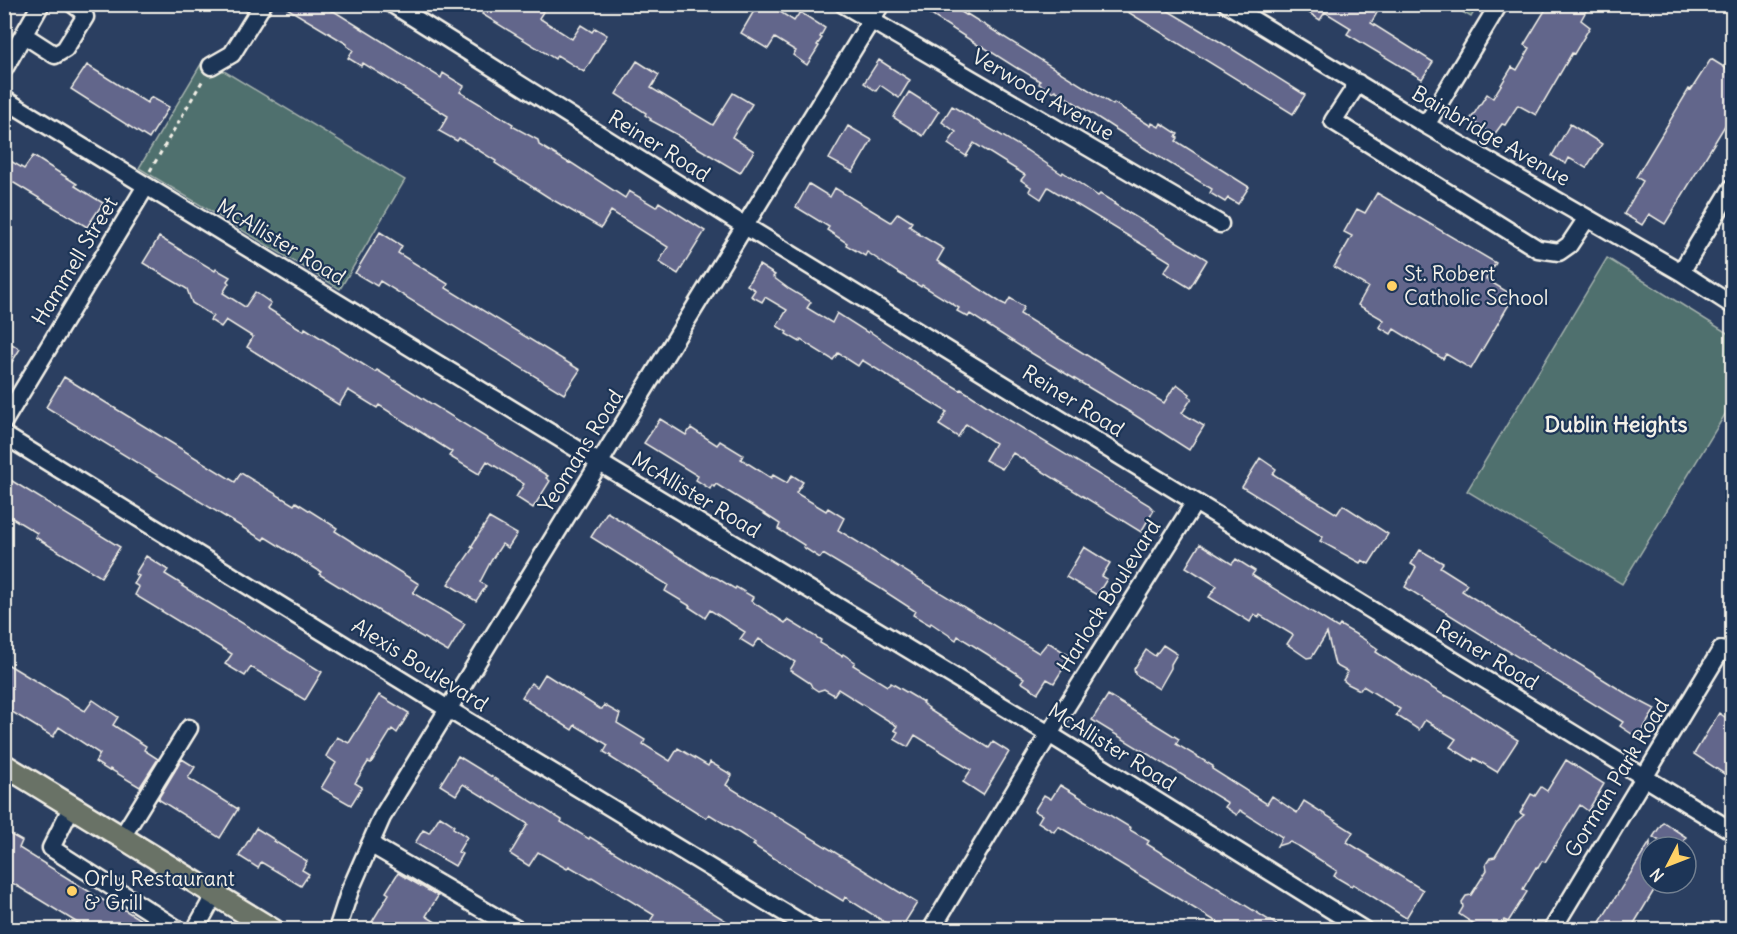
<svg xmlns="http://www.w3.org/2000/svg" width="1737" height="934" viewBox="0 0 1737 934" font-family="Delius,sans-serif">
  <style>
    .green { fill: #4f6f6e; stroke: #a2b0ab; stroke-width: 1.5 }
    .building { fill: #62668b; stroke: #f4f1e8; stroke-width: 1.5 }
    .lines { fill: none; stroke-linecap: round; stroke-linejoin: round }
    .minor-casing { stroke: #f4f1e8; stroke-width: 21 }
    .major-casing { stroke: #f4f1e8; stroke-width: 26 }
    .path { stroke: #f4f1e8; stroke-width: 3; stroke-dasharray: 4.5 4.5; stroke-linecap: butt }
    .minor { stroke: #1d3557; stroke-width: 16 }
    .major { stroke: #697266; stroke-width: 21 }
    .poi-dot { fill: #ffd166; stroke: #1d3557; stroke-width: 2 }
    .labels { text-anchor: middle; stroke-width: 4.5; stroke-linejoin: round; paint-order: stroke }
    .street-label { font-size: 21px; fill: #f4f1e8; stroke: #1d3557 }
    .poi-label { font-size: 21px; fill: #f4f1e8; stroke: #1d3557; text-anchor: start }
    .neighbourhood-label { font-size: 22px; font-weight: bold; fill: #f4f1e8; stroke: #1d3557 }
  </style>
  <rect width="100%" height="100%" fill="#2b3f61"/>
  <filter id="ink" filterUnits="userSpaceOnUse"><feTurbulence type="fractalNoise" baseFrequency=".0167" numOctaves="2"/><feDisplacementMap in="SourceGraphic" scale="12" xChannelSelector="R" yChannelSelector="G"/><feConvolveMatrix kernelMatrix="1 2 1 2 8 2 1 2 1" color-interpolation-filters="sRGB"/></filter>
  <g filter="url(#ink)">
    <path class="green" d="M 1450,5 L 1478,5 L 1471,17 Z
      M 204,59 L 405,180 L 340,289 L 139,168 Z
      M 1607,258 L 1732,336 L 1732,403 L 1622,584 L 1467,491 Z"/>
    <path class="building" d="M 280,4 L 321,4 L 331,11 L 332,10 L 441,78 L 443,73 L 464,86 L 460,92 L 513,124 L 512,126 L 538,140 L 539,145 L 569,163 L 570,162 L 625,198 L 629,191 L 656,207 L 659,202 L 705,231 L 678,274 L 659,262 L 668,247 L 611,211 L 601,228 L 548,197 L 495,163 L 496,161 L 459,138 L 457,141 L 439,131 L 448,116 L 363,63 L 361,66 L 348,58 L 353,50 L 347,46 L 347,44 Z
      M 488,4 L 531,4 L 543,12 L 539,18 L 572,39 L 581,25 L 592,32 L 595,28 L 607,35 L 584,72 L 557,55 L 555,59 L 482,14 Z
      M 758,4 L 768,4 L 794,21 L 800,12 L 825,28 L 820,37 L 822,38 L 817,45 L 819,46 L 807,65 L 793,55 L 796,51 L 775,38 L 768,49 L 741,33 Z
      M 914,4 L 949,4 L 966,15 L 967,14 L 1113,105 L 1114,103 L 1151,126 L 1152,123 L 1159,127 L 1161,123 L 1178,134 L 1176,137 L 1178,138 L 1176,141 L 1249,187 L 1238,204 L 1228,198 L 1225,202 L 1210,193 L 1212,189 L 1148,150 L 1055,90 L 1053,92 L 1039,84 L 1040,81 L 1018,68 L 1018,69 L 982,46 L 981,47 Z
      M 1115,4 L 1157,4 L 1232,49 L 1305,95 L 1293,114 Z
      M 1295,4 L 1382,4 L 1371,23 L 1433,62 L 1422,79 L 1347,34 L 1351,28 L 1325,12 L 1320,20 Z
      M 1549,4 L 1590,4 L 1581,20 L 1590,27 L 1574,54 L 1572,53 L 1536,115 L 1518,105 L 1505,125 L 1502,124 L 1494,135 L 1470,120 L 1487,94 L 1493,98 L 1512,67 L 1517,70 L 1530,48 L 1524,45 Z
      M 1711,59 L 1732,72 L 1732,114 L 1665,224 L 1649,214 L 1642,225 L 1624,214 L 1643,181 L 1636,177 L 1689,89 L 1691,90 Z
      M 879,60 L 910,80 L 899,98 L 880,85 L 876,91 L 864,83 Z
      M 637,61 L 659,75 L 651,88 L 713,125 L 733,93 L 752,104 L 732,137 L 754,151 L 740,173 L 678,136 L 678,135 L 650,120 L 651,119 L 645,115 L 646,113 L 616,94 Z
      M 87,65 L 147,103 L 151,97 L 169,107 L 149,139 L 71,89 Z
      M 909,92 L 939,111 L 923,136 L 893,117 Z
      M 952,106 L 1026,150 L 1062,174 L 1063,172 L 1098,196 L 1100,194 L 1115,203 L 1114,204 L 1206,259 L 1207,260 L 1190,288 L 1164,272 L 1171,262 L 1048,187 L 1041,199 L 1029,191 L 1031,187 L 1021,180 L 1025,175 L 974,143 L 966,156 L 948,144 L 956,132 L 942,122 Z
      M 1570,124 L 1602,144 L 1586,168 L 1569,158 L 1566,164 L 1552,156 Z
      M 848,126 L 872,140 L 853,172 L 829,159 Z
      M 33,156 L 77,184 L 75,186 L 103,203 L 87,227 L 4,177 L 4,157 L 24,169 Z
      M 809,184 L 830,197 L 835,188 L 891,222 L 898,213 L 912,222 L 909,226 L 918,232 L 917,233 L 944,249 L 937,261 L 1000,302 L 1006,305 L 1010,298 L 1024,307 L 1020,314 L 1164,403 L 1174,387 L 1175,388 L 1178,385 L 1190,394 L 1189,396 L 1192,398 L 1182,413 L 1204,426 L 1189,450 L 1133,414 L 1023,348 L 970,314 L 968,317 L 957,311 L 959,308 L 922,285 L 921,287 L 897,272 L 867,252 L 865,256 L 846,245 L 847,243 L 827,230 L 829,227 L 796,207 Z
      M 1377,193 L 1496,263 L 1486,279 L 1514,296 L 1471,369 L 1446,354 L 1443,359 L 1394,329 L 1391,334 L 1379,327 L 1384,320 L 1358,305 L 1368,287 L 1334,267 L 1352,236 L 1344,232 L 1357,209 L 1365,213 Z
      M 380,232 L 402,246 L 398,253 L 448,284 L 446,288 L 580,370 L 564,394 L 380,281 L 377,286 L 355,273 Z
      M 159,237 L 215,271 L 216,269 L 230,277 L 227,281 L 229,283 L 223,293 L 245,307 L 255,292 L 271,303 L 267,308 L 304,331 L 305,328 L 375,372 L 377,370 L 548,476 L 546,478 L 550,481 L 533,508 L 516,497 L 524,484 L 487,461 L 479,474 L 449,456 L 452,452 L 416,429 L 379,405 L 377,408 L 348,390 L 339,405 L 247,347 L 253,337 L 226,320 L 221,327 L 210,320 L 213,316 L 192,303 L 187,289 L 143,263 Z
      M 759,265 L 775,275 L 773,277 L 789,289 L 811,302 L 807,308 L 832,323 L 837,313 L 868,333 L 869,331 L 928,371 L 960,390 L 961,389 L 969,394 L 1004,417 L 1149,505 L 1154,510 L 1141,532 L 1013,453 L 1002,469 L 985,460 L 995,443 L 966,424 L 958,437 L 939,425 L 947,412 L 862,360 L 858,366 L 838,353 L 833,360 L 801,340 L 800,342 L 786,334 L 787,332 L 777,326 L 787,310 L 765,297 L 762,302 L 751,296 L 755,290 L 747,285 Z
      M 4,339 L 20,349 L 4,375 Z
      M 64,377 L 235,482 L 241,473 L 294,505 L 296,502 L 337,528 L 335,531 L 419,584 L 413,593 L 465,624 L 448,652 L 405,627 L 319,574 L 321,572 L 294,555 L 265,537 L 263,540 L 46,407 Z
      M 660,419 L 686,435 L 691,428 L 717,445 L 720,441 L 743,455 L 741,459 L 771,478 L 773,475 L 787,483 L 792,475 L 803,482 L 796,493 L 826,511 L 828,508 L 844,518 L 838,530 L 1039,653 L 1048,642 L 1070,656 L 1065,663 L 1066,664 L 1054,683 L 1047,679 L 1038,693 L 1021,682 L 1024,678 L 987,654 L 958,636 L 956,640 L 931,623 L 930,625 L 913,615 L 915,611 L 878,587 L 823,554 L 820,558 L 803,547 L 804,545 L 778,529 L 780,524 L 763,513 L 716,484 L 714,487 L 712,485 L 710,489 L 696,480 L 698,476 L 644,443 Z
      M 1260,458 L 1276,469 L 1273,474 L 1337,514 L 1343,505 L 1388,534 L 1369,564 L 1362,560 L 1360,563 L 1320,541 L 1323,537 L 1242,487 Z
      M 4,476 L 120,547 L 101,577 L 35,537 L 37,533 L 4,513 Z
      M 607,512 L 708,575 L 717,578 L 735,589 L 736,587 L 753,597 L 751,601 L 785,623 L 788,620 L 821,640 L 820,643 L 842,656 L 843,654 L 855,662 L 853,665 L 887,686 L 889,685 L 891,683 L 923,702 L 922,703 L 929,708 L 928,709 L 989,748 L 993,742 L 1009,752 L 983,795 L 963,782 L 971,770 L 915,735 L 908,747 L 894,739 L 898,732 L 894,730 L 897,726 L 838,689 L 834,695 L 824,689 L 818,691 L 812,687 L 810,683 L 790,670 L 795,662 L 759,639 L 753,647 L 740,639 L 745,632 L 710,610 L 705,618 L 703,616 L 689,607 L 690,606 L 665,591 L 668,585 L 591,537 Z
      M 489,518 L 517,534 L 508,548 L 502,544 L 491,561 L 480,582 L 486,586 L 476,601 L 448,584 L 473,548 L 471,547 Z
      M 1200,544 L 1232,564 L 1236,559 L 1255,571 L 1252,575 L 1338,628 L 1340,625 L 1362,638 L 1378,649 L 1376,652 L 1408,673 L 1445,696 L 1445,695 L 1453,699 L 1518,740 L 1497,772 L 1474,758 L 1473,761 L 1450,747 L 1456,739 L 1425,720 L 1419,730 L 1396,715 L 1400,709 L 1363,686 L 1360,690 L 1348,684 L 1343,680 L 1348,672 L 1335,665 L 1327,633 L 1312,657 L 1307,658 L 1287,644 L 1293,635 L 1260,615 L 1259,617 L 1254,614 L 1250,622 L 1209,597 L 1217,586 L 1186,567 Z
      M 1084,547 L 1110,563 L 1102,576 L 1107,579 L 1097,595 L 1066,577 Z
      M 1420,550 L 1443,563 L 1440,567 L 1467,584 L 1462,591 L 1630,696 L 1655,709 L 1638,738 L 1620,726 L 1623,722 L 1405,587 L 1416,567 L 1411,564 Z
      M 146,556 L 168,570 L 165,574 L 183,585 L 182,586 L 322,672 L 305,700 L 251,667 L 245,676 L 225,664 L 232,654 L 135,595 L 139,587 L 134,584 L 139,576 L 135,574 Z
      M 1163,645 L 1177,654 L 1171,664 L 1171,668 L 1159,689 L 1135,674 L 1134,669 L 1146,650 L 1155,656 Z
      M 4,662 L 85,711 L 93,700 L 118,717 L 113,725 L 146,746 L 144,750 L 158,759 L 140,787 L 110,769 L 109,771 L 95,762 L 100,754 L 59,727 L 53,737 L 4,707 Z
      M 545,674 L 600,709 L 602,709 L 604,705 L 620,714 L 617,723 L 645,740 L 643,744 L 670,761 L 678,748 L 708,766 L 710,762 L 732,775 L 726,785 L 917,903 L 900,930 L 897,930 L 845,897 L 843,901 L 815,884 L 753,845 L 755,843 L 709,814 L 706,818 L 610,757 L 611,756 L 604,752 L 608,745 L 575,725 L 572,730 L 528,702 L 529,701 L 522,697 L 531,683 L 537,687 Z
      M 379,695 L 409,713 L 397,733 L 392,729 L 371,763 L 368,762 L 355,783 L 362,787 L 351,805 L 321,788 L 336,763 L 326,756 L 337,737 L 349,743 Z
      M 1108,695 L 1179,739 L 1176,744 L 1213,766 L 1212,769 L 1267,804 L 1272,796 L 1297,813 L 1304,801 L 1353,832 L 1347,842 L 1370,856 L 1369,857 L 1423,890 L 1406,918 L 1353,884 L 1351,886 L 1334,876 L 1337,871 L 1300,847 L 1290,842 L 1277,846 L 1282,837 L 1240,810 L 1237,815 L 1225,807 L 1228,803 L 1092,720 Z
      M 1719,713 L 1732,722 L 1732,779 L 1694,754 Z
      M 458,756 L 562,820 L 561,822 L 589,839 L 590,837 L 741,930 L 656,930 L 648,924 L 654,915 L 592,877 L 591,879 L 569,866 L 567,869 L 538,852 L 529,866 L 510,854 L 528,824 L 463,784 L 456,795 L 440,785 Z
      M 182,759 L 195,767 L 188,778 L 238,809 L 220,838 L 158,799 Z
      M 1566,760 L 1604,784 L 1588,811 L 1580,805 L 1545,862 L 1542,861 L 1538,868 L 1536,867 L 1523,889 L 1527,892 L 1508,922 L 1504,920 L 1498,930 L 1483,930 L 1459,914 L 1463,907 L 1462,902 L 1466,896 L 1471,895 L 1487,870 L 1486,864 L 1490,858 L 1495,857 L 1516,822 L 1524,815 L 1520,813 L 1531,794 L 1535,796 L 1541,787 L 1547,791 Z
      M 1060,785 L 1131,828 L 1130,830 L 1149,841 L 1147,844 L 1285,930 L 1230,930 L 1058,826 L 1054,832 L 1038,822 L 1042,815 L 1034,811 L 1044,795 L 1051,799 Z
      M 440,816 L 454,825 L 453,828 L 467,837 L 458,852 L 462,854 L 455,866 L 415,843 L 423,830 L 429,833 Z
      M 1663,822 L 1686,837 L 1680,847 L 1669,847 L 1653,837 Z
      M 256,828 L 275,840 L 274,841 L 307,861 L 302,870 L 309,874 L 301,886 L 261,862 L 258,868 L 239,856 Z
      M 4,831 L 22,841 L 19,848 L 119,910 L 120,907 L 157,930 L 89,930 L 4,878 Z
      M 1650,842 L 1650,883 L 1656,887 L 1641,912 L 1630,930 L 1595,930 Z
      M 398,873 L 438,896 L 426,916 L 448,930 L 367,930 L 389,894 L 386,892 Z"/>
    <g class="lines">
      <g class="minor-casing">
        <path id="minor" d="M 392,4 L 745,226 L 1732,831
          M 843,4 L 1220,224
          M 1227,4 L 1426,125 L 1681,272 L 1732,305
          M 24,35 L 55,55 L 65,49 L 85,17 L 81,10 L 73,4
          M 211,66 L 232,54 L 263,4
          M 4,69 L 41,4
          M 1358,83 L 1333,121 L 1538,249 L 1559,252 L 1569,245 L 1587,218
          M 4,99 L 600,463 L 1049,734 L 1364,930
          M 1426,125 L 1499,4
          M 1681,272 L 1732,188
          M 4,421 L 146,186
          M 4,435 L 448,709 L 813,930
          M 72,806 L 51,848 L 179,930
          M 122,837 L 189,728
          M 370,844 L 518,930
          M 195,930 L 215,894
          M 337,930 L 350,890 L 382,817 L 881,4
          M 931,930 L 1049,734 L 1195,502
          M 1552,930 L 1721,650"/>
      </g>
      <g class="major-casing">
        <path id="major" d="M 4,765 L 273,930"/>
      </g>
      <path class="path" d="M 150,171 L 204,78"/>
      <use href="#minor" class="minor"/>
      <use href="#major" class="major"/>
    </g>
  </g>
  <g class="poi-dot">
    <circle cx="1392" cy="286" r="6"/>
    <circle cx="72" cy="891" r="6"/>
  </g>
  <g class="labels">
    <g class="street-label">
      <text transform="translate(1043 95) rotate(30)" y="7">Verwood Avenue</text>
      <text transform="translate(1491 136) rotate(30)" y="7">Bainbridge Avenue</text>
      <text transform="translate(659 146) rotate(32)" y="7">Reiner Road</text>
      <text transform="translate(281 242) rotate(31)" y="7">McAllister Road</text>
      <text transform="translate(75 261) rotate(-59)" y="7">Hammell Street</text>
      <text transform="translate(1073 401) rotate(32)" y="7">Reiner Road</text>
      <text transform="translate(581 451) rotate(-58)" y="7">Yeomans Road</text>
      <text transform="translate(696 495) rotate(31)" y="7">McAllister Road</text>
      <text transform="translate(1109 596) rotate(-58)" y="7">Harlock Boulevard</text>
      <text transform="translate(1487 655) rotate(31)" y="7">Reiner Road</text>
      <text transform="translate(420 665) rotate(32)" y="7">Alexis Boulevard</text>
      <text transform="translate(1112 747) rotate(32)" y="7">McAllister Road</text>
      <text transform="translate(1617 778) rotate(-59)" y="7">Gorman Park Road</text>
    </g>
    <g class="poi-label">
      <text x="1404" y="281">St. Robert<tspan x="1404" dy="24">Catholic School</tspan></text>
      <text x="84" y="886">Orly Restaurant<tspan x="84" dy="24">&amp; Grill</tspan></text>
    </g>
    <g class="neighbourhood-label">
      <text x="1616" y="432">Dublin Heights</text>
    </g>
  </g>
  <rect width="1737" height="934" fill="none" stroke="#1d3557" stroke-width="24"/>
  <rect x="12" y="12" width="1713" height="910" fill="none" stroke="#f4f1e8" stroke-width="2" filter="url(#ink)"/>
  <g transform="translate(1668 865) rotate(228)"><circle r="28" fill="#1d3557" stroke="#738091" stroke-width="1.5"/>
  <path d="M0-4.5L10 22L0 15L-10 22Z" fill="#ffd166"/>
  <text y="-9" font-size="16" font-weight="bold" text-anchor="middle" fill="#f4f1e8">N</text>
  </g>
</svg>
